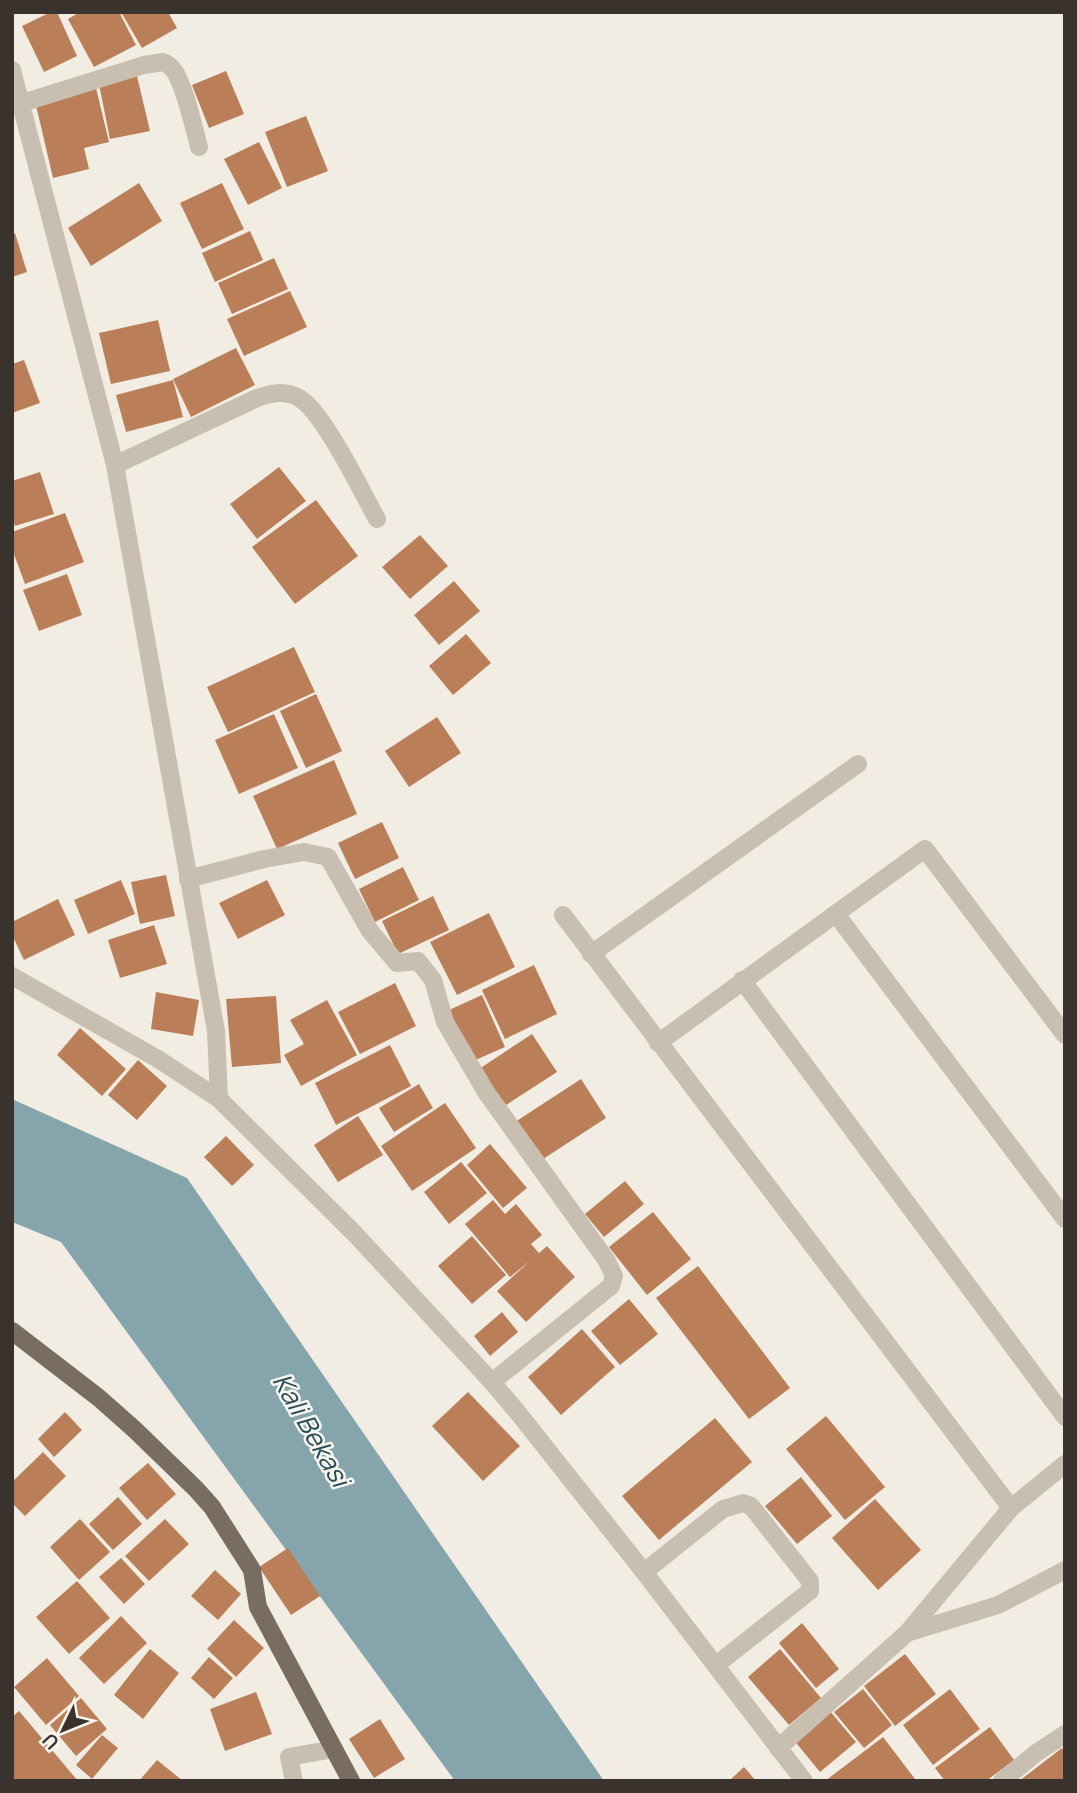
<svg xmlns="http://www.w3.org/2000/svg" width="1077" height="1793" viewBox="0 0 1077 1793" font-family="Manrope,sans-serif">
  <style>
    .water { fill: #85a4ac }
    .building { fill: #ba7f59 }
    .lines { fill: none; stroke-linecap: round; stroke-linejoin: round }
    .minor { stroke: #c9bfb0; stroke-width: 18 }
    .major { stroke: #796c60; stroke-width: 18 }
    .labels { text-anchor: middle; stroke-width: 5; stroke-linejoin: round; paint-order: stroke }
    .water-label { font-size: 26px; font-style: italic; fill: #264c57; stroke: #f9f6ef }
  </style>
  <rect width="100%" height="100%" fill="#f2ede3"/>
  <path class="water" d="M 12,1099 L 187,1178 L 604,1781 L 455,1781 L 61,1242 L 12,1222 Z"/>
  <path class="building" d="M 51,12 L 57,12 L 77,56 L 44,72 L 22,26 Z
    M 80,12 L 119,12 L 136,45 L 94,67 L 68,19 Z
    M 121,12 L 168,12 L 177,28 L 142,48 Z
    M 226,71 L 244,114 L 209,128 L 192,85 Z
    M 137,76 L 150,131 L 110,139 L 99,84 Z
    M 96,88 L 109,142 L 84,148 L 89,169 L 53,178 L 35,101 Z
    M 306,116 L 328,171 L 287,187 L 265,132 Z
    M 259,142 L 282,188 L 248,205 L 224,159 Z
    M 139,183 L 162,221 L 91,266 L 68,228 Z
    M 222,183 L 244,229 L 202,249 L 180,203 Z
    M 250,231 L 263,260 L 215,282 L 202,253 Z
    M 15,233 L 27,272 L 12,277 L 12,234 Z
    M 274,258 L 288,289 L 232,314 L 218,283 Z
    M 290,291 L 307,327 L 244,356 L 227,319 Z
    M 158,320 L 170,371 L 111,384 L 99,333 Z
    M 236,348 L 255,385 L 191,417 L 173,379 Z
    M 24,360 L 40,403 L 12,413 L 12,364 Z
    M 173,380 L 183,417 L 126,432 L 116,395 Z
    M 279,467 L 306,501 L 257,539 L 230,504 Z
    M 40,472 L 54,514 L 15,526 L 12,517 L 12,481 Z
    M 316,500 L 358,556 L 295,604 L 252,547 Z
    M 65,513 L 84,562 L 25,584 L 12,549 L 12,532 Z
    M 420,535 L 448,566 L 410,599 L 382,567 Z
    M 67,574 L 82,615 L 39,631 L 23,590 Z
    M 454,581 L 480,611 L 439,645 L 414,615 Z
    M 466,634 L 491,663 L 453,695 L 429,666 Z
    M 294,647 L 315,692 L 228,732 L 207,687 Z
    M 316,694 L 342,751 L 306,768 L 280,711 Z
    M 274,714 L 298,768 L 239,794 L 215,740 Z
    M 437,717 L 461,753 L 409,787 L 385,751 Z
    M 334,760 L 357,814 L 277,849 L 253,796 Z
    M 382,822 L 399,858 L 355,879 L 338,843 Z
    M 403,867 L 419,900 L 375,922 L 359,889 Z
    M 166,875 L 175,916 L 140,924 L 131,882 Z
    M 121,880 L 135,914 L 88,934 L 74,900 Z
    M 267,880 L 285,915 L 238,939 L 219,903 Z
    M 433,896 L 449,930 L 398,954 L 382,921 Z
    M 58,899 L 75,935 L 24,960 L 12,935 L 12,922 Z
    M 489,913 L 515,967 L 457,995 L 430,942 Z
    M 154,925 L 167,964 L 120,978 L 108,940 Z
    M 534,965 L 557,1014 L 505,1039 L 482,990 Z
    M 395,983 L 416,1026 L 360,1054 L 338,1012 Z
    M 156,992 L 199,1000 L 193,1036 L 151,1029 Z
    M 482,995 L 505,1047 L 471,1062 L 449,1010 Z
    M 276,996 L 281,1063 L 232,1067 L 226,999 Z
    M 327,1000 L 357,1055 L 301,1086 L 284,1055 L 304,1044 L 290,1020 Z
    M 80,1028 L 126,1069 L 102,1096 L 57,1055 Z
    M 532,1034 L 557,1072 L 503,1107 L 479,1069 Z
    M 390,1045 L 411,1086 L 336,1125 L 315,1083 Z
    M 138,1060 L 167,1086 L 137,1120 L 108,1095 Z
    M 581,1079 L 606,1118 L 537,1163 L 512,1124 Z
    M 419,1084 L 433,1108 L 394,1132 L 379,1108 Z
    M 445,1103 L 476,1148 L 412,1191 L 381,1146 Z
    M 358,1116 L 383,1155 L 338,1182 L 314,1145 Z
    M 226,1136 L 254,1165 L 232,1186 L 204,1157 Z
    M 490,1144 L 527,1188 L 503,1208 L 467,1165 Z
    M 461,1162 L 487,1193 L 449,1224 L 424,1192 Z
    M 625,1181 L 644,1204 L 604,1237 L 585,1214 Z
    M 493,1200 L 505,1214 L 516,1204 L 542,1235 L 531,1244 L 539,1253 L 547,1246 L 575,1277 L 526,1322 L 497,1291 L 530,1261 L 510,1277 L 465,1224 Z
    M 653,1212 L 691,1259 L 647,1295 L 609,1247 Z
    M 472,1236 L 506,1275 L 472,1304 L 438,1266 Z
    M 698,1266 L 790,1388 L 749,1419 L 656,1298 Z
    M 629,1299 L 658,1334 L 620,1365 L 591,1331 Z
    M 502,1312 L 518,1332 L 490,1356 L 474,1336 Z
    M 582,1329 L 615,1367 L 561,1415 L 528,1377 Z
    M 468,1392 L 520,1446 L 483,1481 L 432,1426 Z
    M 65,1412 L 82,1430 L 54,1457 L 38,1439 Z
    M 826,1416 L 885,1487 L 845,1520 L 786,1449 Z
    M 715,1418 L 752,1462 L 659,1540 L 622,1496 Z
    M 43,1452 L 66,1476 L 25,1516 L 12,1503 L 12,1482 Z
    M 148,1463 L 176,1494 L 147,1520 L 119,1488 Z
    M 801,1477 L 832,1516 L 797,1544 L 765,1506 Z
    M 118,1497 L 142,1524 L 113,1550 L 89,1524 Z
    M 875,1499 L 921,1550 L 878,1590 L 832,1538 Z
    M 80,1519 L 110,1552 L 79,1580 L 50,1547 Z
    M 165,1519 L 189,1544 L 149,1581 L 125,1556 Z
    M 288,1548 L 320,1596 L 291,1615 L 259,1567 Z
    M 121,1558 L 145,1584 L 124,1604 L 99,1577 Z
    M 215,1570 L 241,1594 L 218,1620 L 191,1596 Z
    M 77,1581 L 110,1618 L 69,1654 L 36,1617 Z
    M 121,1616 L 147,1643 L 104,1684 L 79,1658 Z
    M 234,1620 L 264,1648 L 236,1677 L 207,1649 Z
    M 802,1623 L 839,1669 L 816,1688 L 779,1643 Z
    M 150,1649 L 179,1673 L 143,1719 L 114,1695 Z
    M 780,1649 L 821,1698 L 789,1725 L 748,1677 Z
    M 905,1654 L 936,1694 L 895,1726 L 864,1686 Z
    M 209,1657 L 233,1678 L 214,1699 L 191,1678 Z
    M 47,1658 L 79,1696 L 46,1725 L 14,1687 Z
    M 863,1689 L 892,1725 L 864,1748 L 834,1712 Z
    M 950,1689 L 980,1729 L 933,1765 L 903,1725 Z
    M 256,1692 L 272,1734 L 225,1751 L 210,1709 Z
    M 81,1698 L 107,1729 L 76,1756 L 50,1725 Z
    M 829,1710 L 856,1742 L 820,1772 L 793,1739 Z
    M 19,1711 L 78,1781 L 16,1781 L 12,1776 L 12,1717 Z
    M 380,1719 L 405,1759 L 374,1778 L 349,1739 Z
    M 990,1727 L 1014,1760 L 986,1781 L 945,1781 L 935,1768 Z
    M 102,1735 L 118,1748 L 92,1779 L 76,1765 Z
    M 883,1737 L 915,1779 L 913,1781 L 825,1781 Z
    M 1062,1748 L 1065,1752 L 1065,1781 L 1019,1781 Z
    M 157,1760 L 183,1781 L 139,1781 Z
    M 744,1767 L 756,1781 L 729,1781 Z"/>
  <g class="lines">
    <path class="minor" d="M 12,70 L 115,465 L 216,1031 L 219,1099
      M 22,103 L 144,65 L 163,62 C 164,62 172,67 172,68 C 184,81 194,129 199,147
      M 115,465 L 257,398 C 271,393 285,390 299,398 C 323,411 362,492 377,519
      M 188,879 L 264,859 L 304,852 L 328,857 L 370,931 L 397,963 L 418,961 L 433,980 L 445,1022 L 486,1092 L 607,1261 L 614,1276 L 611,1286 L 492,1382
      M 836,914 L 1065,1219
      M 563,915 L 1011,1508
      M 591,954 L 858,764
      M 12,976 L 158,1059 L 219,1099 L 355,1234 L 492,1382 L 519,1414 L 644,1572 L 804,1781
      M 742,980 L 1065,1417
      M 658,1043 L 925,849 L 1065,1035
      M 644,1572 L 723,1509 L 743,1503 L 751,1506 L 810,1581 L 810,1591 L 716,1665
      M 907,1633 L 1011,1508 L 1065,1464
      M 778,1748 L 907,1633 L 998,1605 L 1065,1570
      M 294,1781 L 289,1757 L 334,1749
      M 1002,1781 L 1036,1753 L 1065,1734"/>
    <path class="major" d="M 12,1331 L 99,1398 L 134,1429 L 196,1489 L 212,1507 L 252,1570 L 258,1607 L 351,1781"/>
  </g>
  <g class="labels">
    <g class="water-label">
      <text transform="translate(311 1430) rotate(60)" y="9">Kali Bekasi</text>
    </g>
  </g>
  <rect width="1077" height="1793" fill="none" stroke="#39322d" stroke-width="28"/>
  <g transform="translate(63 1730) rotate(227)" stroke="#f9f6ef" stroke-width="5" paint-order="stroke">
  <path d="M0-5L12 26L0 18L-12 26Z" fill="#39322d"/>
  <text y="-10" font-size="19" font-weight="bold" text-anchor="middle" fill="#39322d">U</text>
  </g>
</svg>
